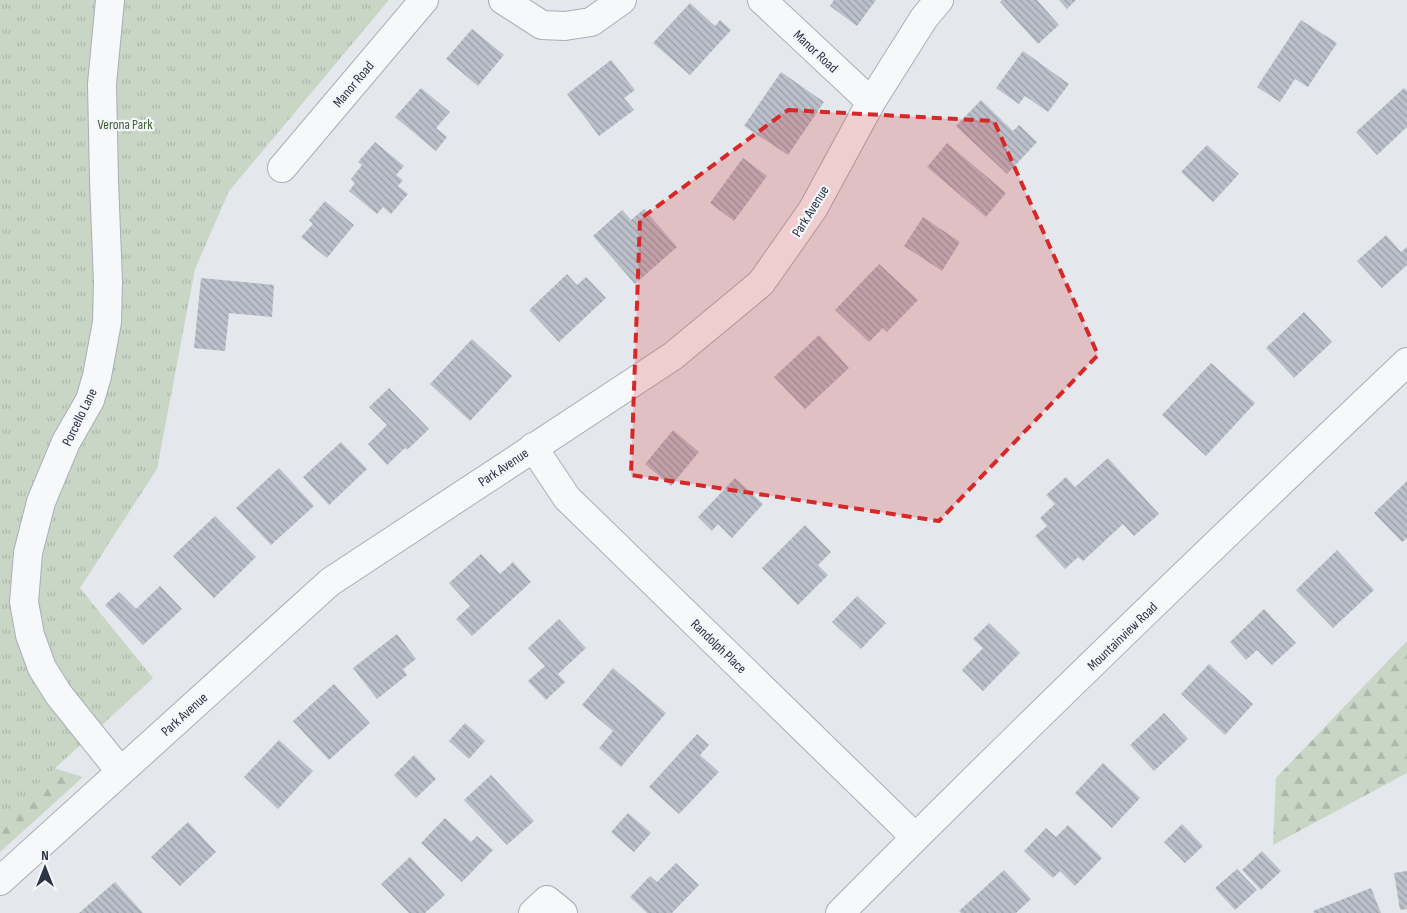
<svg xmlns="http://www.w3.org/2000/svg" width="1407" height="913" viewBox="0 0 1407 913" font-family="'Sofia Sans Condensed',sans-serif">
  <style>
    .forest { fill: url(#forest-firs) }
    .park { fill: url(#park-tufts) }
    .building { fill: url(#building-back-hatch) }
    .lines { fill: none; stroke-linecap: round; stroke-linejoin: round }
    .street-casing { stroke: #a9aeb7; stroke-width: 30 }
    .street { stroke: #f7f8fa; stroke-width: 28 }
    .marked { fill: #d62828; fill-opacity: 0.2; stroke: #d62828; stroke-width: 4; stroke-dasharray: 10 6; stroke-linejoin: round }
    .labels { text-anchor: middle; stroke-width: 4.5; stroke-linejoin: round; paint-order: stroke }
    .street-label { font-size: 14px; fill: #2b3445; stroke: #f4f6f9 }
    .park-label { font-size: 14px; fill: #3f6138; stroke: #f4f6f9 }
  </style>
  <defs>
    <pattern id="forest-firs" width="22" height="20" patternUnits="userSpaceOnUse" patternTransform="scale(1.25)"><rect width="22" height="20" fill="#c9d6c5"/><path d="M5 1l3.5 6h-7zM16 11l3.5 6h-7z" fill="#adb8ab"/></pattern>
    <pattern id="park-tufts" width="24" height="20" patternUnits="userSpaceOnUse" patternTransform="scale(1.25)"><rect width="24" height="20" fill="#c9d6c5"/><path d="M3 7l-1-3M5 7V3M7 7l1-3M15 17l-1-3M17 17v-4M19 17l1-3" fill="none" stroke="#adb8ab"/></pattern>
    <pattern id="building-back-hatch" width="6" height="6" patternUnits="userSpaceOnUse" patternTransform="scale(1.25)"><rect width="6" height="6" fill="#bbc0ca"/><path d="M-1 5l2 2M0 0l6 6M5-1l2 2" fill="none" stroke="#989da6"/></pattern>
  </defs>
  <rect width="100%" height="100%" fill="#e4e7ec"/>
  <path class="forest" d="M 1407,641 L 1407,773 L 1273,845 L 1276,778 Z
    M 0,752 L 83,777 L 0,852 Z"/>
  <path class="park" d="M 0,0 L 389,0 L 229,191 L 195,269 L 157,469 L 80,588 L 153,678 L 0,819 Z"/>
  <path class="building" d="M 834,0 L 876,0 L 857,26 L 830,6 Z
    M 1002,0 L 1037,0 L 1059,25 L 1038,44 L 1000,2 Z
    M 1059,0 L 1076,0 L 1067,9 Z
    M 690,3 L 715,26 L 720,20 L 731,30 L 690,75 L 653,43 Z
    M 1301,20 L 1337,43 L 1308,87 L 1295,79 L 1280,102 L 1257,87 Z
    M 472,29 L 504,55 L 478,86 L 446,59 Z
    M 1023,51 L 1069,84 L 1048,112 L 1025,96 L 1019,104 L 996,88 Z
    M 611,60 L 635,90 L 624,98 L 634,110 L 599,136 L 567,94 Z
    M 781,72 L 824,102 L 788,155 L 744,126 Z
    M 421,88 L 450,112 L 436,128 L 447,137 L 436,151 L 395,117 Z
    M 1404,88 L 1407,91 L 1407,127 L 1377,155 L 1356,132 Z
    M 981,100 L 1013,131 L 1019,125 L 1037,142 L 1007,174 L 956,126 Z
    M 375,142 L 404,166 L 396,175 L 403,180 L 398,186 L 408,194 L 391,214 L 383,207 L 377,214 L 349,191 L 355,183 L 351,179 L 362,165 L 358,162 Z
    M 947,143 L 1006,193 L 986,217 L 927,167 Z
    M 1207,145 L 1239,174 L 1213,202 L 1181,172 Z
    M 743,158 L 767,176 L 734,221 L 710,203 Z
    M 325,201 L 354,225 L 327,258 L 301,237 L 313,224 L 309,220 Z
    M 644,209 L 677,247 L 635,284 L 593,236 L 622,210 L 631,220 Z
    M 923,217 L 960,242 L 942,271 L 904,246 Z
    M 1386,235 L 1401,252 L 1407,247 L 1407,265 L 1382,288 L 1357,261 Z
    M 879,264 L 918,300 L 887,332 L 883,328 L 869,342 L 835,310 Z
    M 567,274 L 577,285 L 586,277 L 606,298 L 559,342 L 529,310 Z
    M 201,278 L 274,285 L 272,317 L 229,313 L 225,351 L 194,348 Z
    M 1304,312 L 1332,342 L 1294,378 L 1266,348 Z
    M 819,335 L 849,368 L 805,409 L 774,377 Z
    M 472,339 L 512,376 L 470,421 L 430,384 Z
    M 1211,363 L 1255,403 L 1206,456 L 1162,415 Z
    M 389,388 L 429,429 L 407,450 L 405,448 L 387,465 L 368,444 L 387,425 L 369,407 Z
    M 673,430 L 699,452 L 671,486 L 645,464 Z
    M 341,442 L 367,469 L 329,505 L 303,477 Z
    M 1108,458 L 1159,514 L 1134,536 L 1123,524 L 1083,561 L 1078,557 L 1065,569 L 1035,536 L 1047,526 L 1040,518 L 1055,504 L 1046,495 L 1066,477 L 1075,487 Z
    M 279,468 L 314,506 L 271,545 L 236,508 Z
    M 735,478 L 763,504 L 732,538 L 718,524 L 712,531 L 698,517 Z
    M 1407,481 L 1407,538 L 1402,542 L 1374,513 Z
    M 215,516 L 256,557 L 214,598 L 173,556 Z
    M 805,525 L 831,552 L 818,565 L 828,575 L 798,605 L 762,568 Z
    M 1337,550 L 1374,590 L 1333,628 L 1296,590 Z
    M 481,554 L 500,574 L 513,562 L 531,582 L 472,636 L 456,619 L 470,606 L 449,583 Z
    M 160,586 L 182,609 L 143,645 L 105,605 L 119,592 L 136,609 Z
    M 857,596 L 886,623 L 861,649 L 832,622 Z
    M 1264,609 L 1296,643 L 1272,665 L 1257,650 L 1246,660 L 1230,642 Z
    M 559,619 L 586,648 L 558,674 L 565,682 L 546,700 L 528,681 L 545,666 L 528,648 Z
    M 989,623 L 1020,653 L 983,691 L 962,670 L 983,648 L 973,639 Z
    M 397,634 L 416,659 L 403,669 L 407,675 L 377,699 L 353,668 Z
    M 1209,664 L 1253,704 L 1225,735 L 1181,694 Z
    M 613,668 L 666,713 L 621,767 L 599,748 L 613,731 L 582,705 Z
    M 334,684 L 370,723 L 329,760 L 293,721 Z
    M 1164,713 L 1188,739 L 1154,771 L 1130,745 Z
    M 465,723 L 485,741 L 469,759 L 449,741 Z
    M 697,734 L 709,745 L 700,755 L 719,772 L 679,814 L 649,787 Z
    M 279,740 L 313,771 L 278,809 L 244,777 Z
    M 414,755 L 436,779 L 416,798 L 394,775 Z
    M 1103,763 L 1140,798 L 1112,828 L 1075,793 Z
    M 491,775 L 534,821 L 507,845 L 464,800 Z
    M 628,813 L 651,833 L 634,852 L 611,832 Z
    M 445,818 L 471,842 L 477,836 L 493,850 L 462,882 L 421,843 Z
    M 188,822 L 216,852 L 180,886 L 151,857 Z
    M 1182,824 L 1203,846 L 1185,863 L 1164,842 Z
    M 1068,825 L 1102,858 L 1075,886 L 1060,871 L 1053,878 L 1024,851 L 1046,828 L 1056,837 Z
    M 1262,851 L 1281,871 L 1261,890 L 1242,870 Z
    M 410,857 L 445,895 L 425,913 L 409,913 L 381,884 Z
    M 676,863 L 699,885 L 672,913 L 647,913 L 630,897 L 650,876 L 657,882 Z
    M 1237,869 L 1257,890 L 1235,910 L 1215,888 Z
    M 1004,870 L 1031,899 L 1016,913 L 961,913 L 959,911 Z
    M 1407,871 L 1407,909 L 1400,910 L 1394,873 Z
    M 115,882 L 143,913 L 79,913 Z
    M 1371,888 L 1381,913 L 1314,913 L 1313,911 Z"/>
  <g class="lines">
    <g class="street-casing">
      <path id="street" d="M 110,0 L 102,84 L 104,181 L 108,282 L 107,322 L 97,376 L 90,400 L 66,442 L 41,502 L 28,553 L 24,602 L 30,635 L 42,668 L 59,695 L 120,771
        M 503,0 L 542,25 L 565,26 L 591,22 L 622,0
        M 762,0 L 871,102
        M 282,168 L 424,0
        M 533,447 L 567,498 L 915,837
        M 0,881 L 330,582 L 673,356 L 761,283 L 813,209 L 871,102 L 924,18 L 939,0
        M 533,913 L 547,900 L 563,913
        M 840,913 C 1026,726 1216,543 1407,362"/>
    </g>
    <use href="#street" class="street"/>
  </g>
  <path class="marked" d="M 788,110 L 994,121 L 1098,355 L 939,521 L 631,475 L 640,219 Z"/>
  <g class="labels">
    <g class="street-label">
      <text transform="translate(816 51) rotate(43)" y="5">Manor Road</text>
      <text transform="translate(353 84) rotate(-50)" y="5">Manor Road</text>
      <text transform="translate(810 211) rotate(-58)" y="5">Park Avenue</text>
      <text transform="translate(79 417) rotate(-64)" y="5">Porcello Lane</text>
      <text transform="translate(503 467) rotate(-34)" y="5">Park Avenue</text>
      <text transform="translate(1122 636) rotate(-44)" y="5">Mountainview Road</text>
      <text transform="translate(719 646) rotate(44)" y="5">Randolph Place</text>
      <text transform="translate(184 714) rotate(-42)" y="5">Park Avenue</text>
    </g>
    <g class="park-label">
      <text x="125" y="129">Verona Park</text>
    </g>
  </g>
  <g transform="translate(45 868)" stroke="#f4f6f9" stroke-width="4" paint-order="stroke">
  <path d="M0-4L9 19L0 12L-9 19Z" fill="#2b3445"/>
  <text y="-8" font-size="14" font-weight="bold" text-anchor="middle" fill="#2b3445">N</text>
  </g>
</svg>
